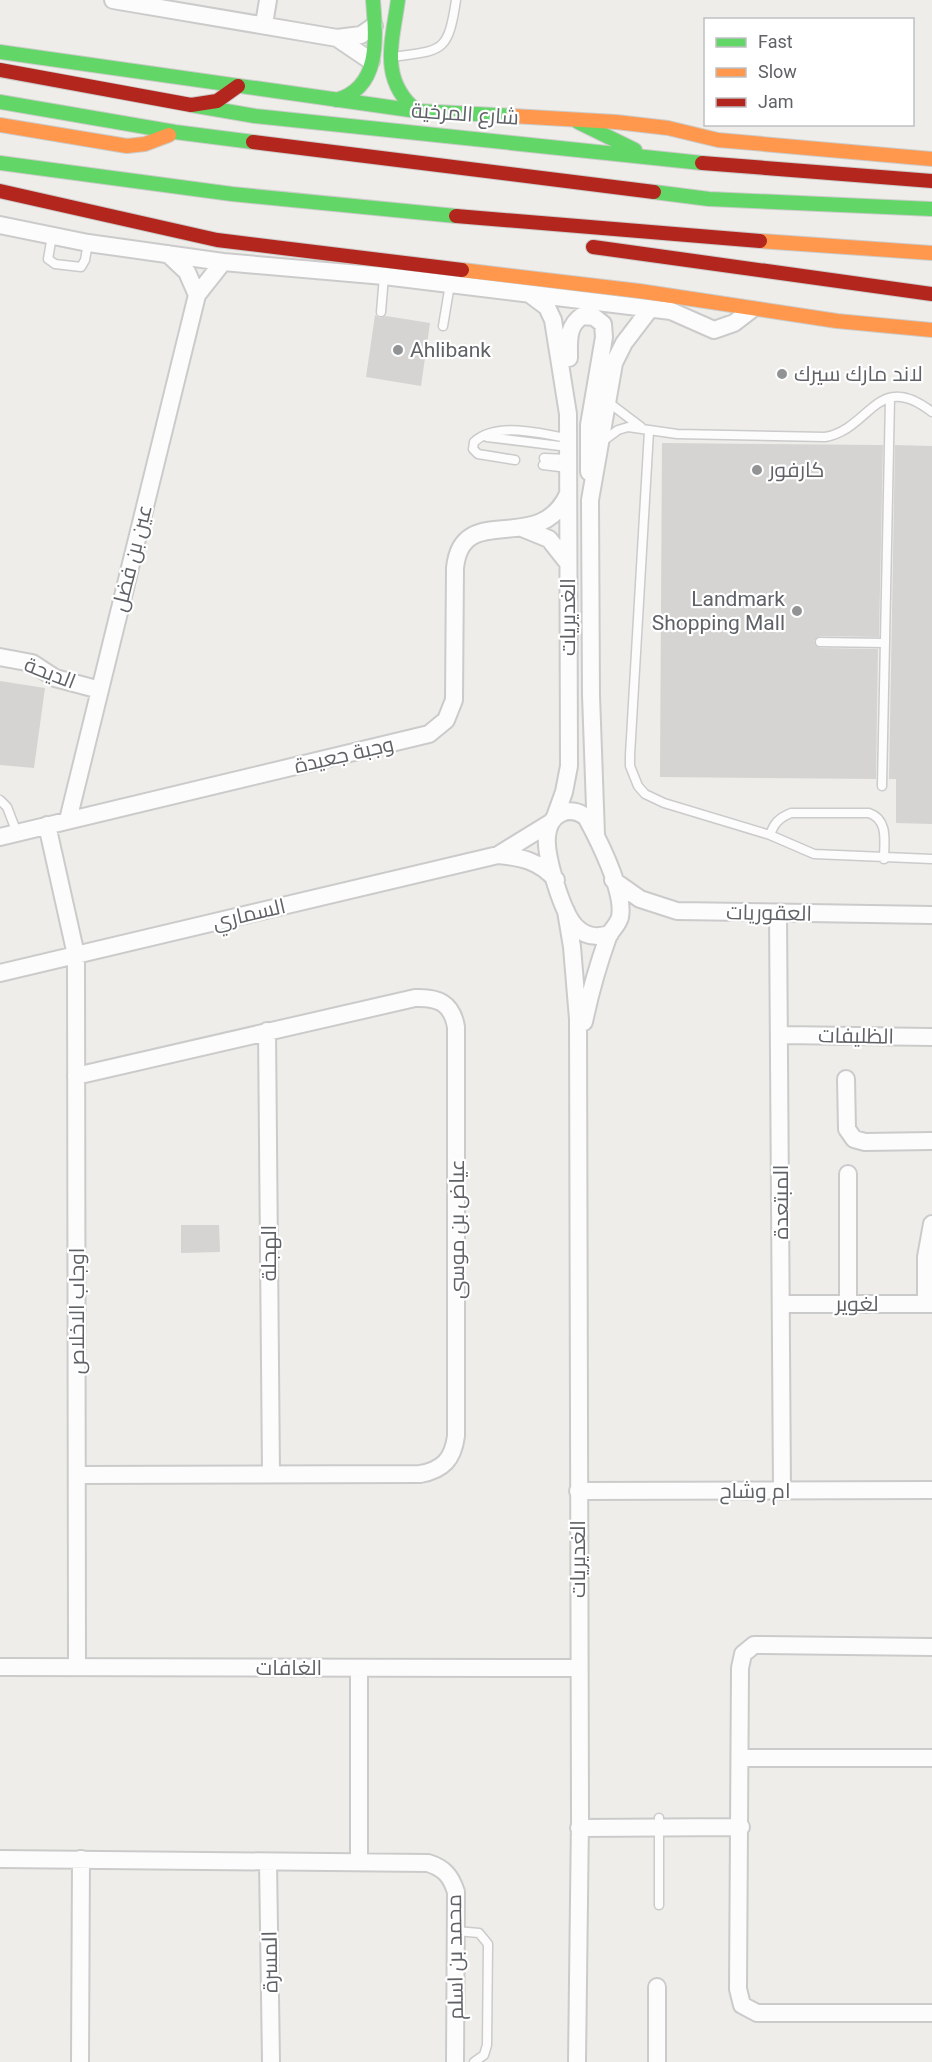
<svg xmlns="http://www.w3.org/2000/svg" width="932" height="2062" viewBox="0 0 932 2062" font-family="Roboto,Cairo,sans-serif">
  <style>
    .building { fill: #d5d4d2 }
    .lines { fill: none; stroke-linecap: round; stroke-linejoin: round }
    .lane-casing { stroke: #cbcbcb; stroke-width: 11 }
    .street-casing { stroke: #cbcbcb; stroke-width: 20 }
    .fast-casing { stroke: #cbcbca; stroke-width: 16 }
    .slow-casing { stroke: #cbcbca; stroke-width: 16 }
    .jam-casing { stroke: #cbcbca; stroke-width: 16 }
    .lane { stroke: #fcfcfc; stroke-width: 8 }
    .street { stroke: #fcfcfc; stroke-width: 16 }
    .fast { stroke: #63d668; stroke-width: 14 }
    .slow { stroke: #ff974d; stroke-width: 14 }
    .jam { stroke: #b3261e; stroke-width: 14 }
    .poi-dot { fill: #919394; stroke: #fff; stroke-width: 2 }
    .labels { text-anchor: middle; stroke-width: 4.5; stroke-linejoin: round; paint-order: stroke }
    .street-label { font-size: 21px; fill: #5f6266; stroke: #fff }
    .poi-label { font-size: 21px; fill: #5f6266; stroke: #fff; text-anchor: start }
  </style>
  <rect width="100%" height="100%" fill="#eeede9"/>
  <path class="building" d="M 375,315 L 380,318 L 386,316 L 430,323 L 421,386 L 366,377 Z
    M 662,443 L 883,445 L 879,637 L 820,636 L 814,641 L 820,648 L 878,649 L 876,779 L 660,777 Z
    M 895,445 L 932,446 L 932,824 L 896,823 L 896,779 L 889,779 Z
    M 0,681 L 45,688 L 34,768 L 0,765 Z
    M 181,1225 L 219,1225 L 220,1252 L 181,1253 Z"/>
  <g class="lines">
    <g class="lane-casing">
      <path id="lane" d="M 392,57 C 442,50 448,54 456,0
        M 52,236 L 48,259 L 55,264 L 81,267 L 85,260 L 88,243
        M 381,312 L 384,276
        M 443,326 L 450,284
        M 608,402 L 641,427
        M 649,431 L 630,755 L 630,766 L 638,786 L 645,794 L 664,803 L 770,835 L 814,854 L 932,859
        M 487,437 L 568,447
        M 603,441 L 618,430 L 628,427 L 677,434 L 825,437 C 871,429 877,369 932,412
        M 544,458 L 568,459
        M 515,460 L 478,454 L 473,449 L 474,442 C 497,421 540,434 568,438
        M 543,465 L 568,468
        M 820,642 L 885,643
        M 882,786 L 890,398
        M 0,800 L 7,807 L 17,833
        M 770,835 C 774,823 779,818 791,813 L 869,813 C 889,820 884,842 884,859
        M 659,1905 L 659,1818
        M 456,1931 L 479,1933 L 488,1944 L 487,2045 L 484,2055 L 474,2062"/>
    </g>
    <g class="street-casing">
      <path id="street" d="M 113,0 L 337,38 L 361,35 L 374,26
        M 264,24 L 268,0
        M 337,38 L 371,61
        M 0,225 L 88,243 L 223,262 L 384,276 L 671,311 L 714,330 L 734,323 L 751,310
        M 168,254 L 187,272 L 197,295
        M 531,295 L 547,307 L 553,320 L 568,414 L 569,766 L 564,792 L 555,817
        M 569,358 C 569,341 567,326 582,316 L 594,317 L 603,324 L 604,337 L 589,425 L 589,472
        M 522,528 L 549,539 L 568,563
        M 0,657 L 32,663 L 55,678 L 100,690
        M 68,820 L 197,295 L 223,262
        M 47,825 L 76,955 L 77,1667
        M 596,835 L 591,695 L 590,500 L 614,363 L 624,343 L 650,309
        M 0,837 L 429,734 L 446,720 L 454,700 L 455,568 C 462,499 539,558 568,494
        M 498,855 C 521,857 540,861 556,880
        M 613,880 L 640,899 L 677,911 L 932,915
        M 566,911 L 572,947 L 578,1019 L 580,1819 L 577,2062
        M 778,913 L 782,1491
        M 0,973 L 498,855 L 550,823
        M 584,1022 C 590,993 598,965 608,937 C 611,930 618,925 620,917 C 625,892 598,839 586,817 C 569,804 549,814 547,836 C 545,855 562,913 576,927 C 586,937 597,938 610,934
        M 267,1031 L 271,1474
        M 781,1035 L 932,1037
        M 76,1076 L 415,998 C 438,997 452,1003 456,1027 L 456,1436 C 453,1459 443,1470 420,1474 L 77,1475
        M 846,1079 L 847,1129 L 854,1139 L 865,1142 L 932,1141
        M 781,1304 L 932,1304
        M 848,1304 L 848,1174
        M 926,1304 L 926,1257 L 932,1224
        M 578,1491 L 932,1490
        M 932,1647 L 760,1645 L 754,1645 L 743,1654 L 740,1668 L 738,1989 L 742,2005 L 757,2013 L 932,2013
        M 0,1667 L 579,1668
        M 741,1758 L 932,1758
        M 579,1828 L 741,1827
        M 0,1859 L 428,1863 C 444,1868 451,1876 456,1892 L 455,2062
        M 359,1860 L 359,1668
        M 268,1862 L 271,2062
        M 657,1987 L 657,2062
        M 80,2062 L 81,1859"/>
    </g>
    <g class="fast-casing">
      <path id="fast" d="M 398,0 C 392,43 379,80 417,111
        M 0,52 L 417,111 L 513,116
        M 336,100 C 381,88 376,38 373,0
        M 0,102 L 175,132 L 253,142
        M 191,105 L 255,116 L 702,163
        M 578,122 L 635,150
        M 0,163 L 232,194 L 456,216
        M 654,192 L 709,199 L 932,209"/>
    </g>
    <g class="slow-casing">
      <path id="slow" d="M 513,116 L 616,122 L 668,128 L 718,140 L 932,159
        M 0,125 L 127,146 L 145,144 L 169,135
        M 760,241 L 932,253
        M 462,270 L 639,291 L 837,321 L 932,330"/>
    </g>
    <g class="jam-casing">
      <path id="jam" d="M 0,70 L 191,105 L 217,101 L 238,86
        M 253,142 L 654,192
        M 702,163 L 932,181
        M 0,191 L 217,240 L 462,270
        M 456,216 L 760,241
        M 593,247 L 932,294"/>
    </g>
    <use href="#lane" class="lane"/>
    <use href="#street" class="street"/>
    <use href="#fast" class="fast"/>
    <use href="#slow" class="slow"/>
    <use href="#jam" class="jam"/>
  </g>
  <g class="poi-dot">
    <circle cx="398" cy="350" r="6"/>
    <circle cx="782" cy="374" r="6"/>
    <circle cx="757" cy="470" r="6"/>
    <circle cx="797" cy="611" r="6"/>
  </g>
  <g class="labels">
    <g class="street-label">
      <text transform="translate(465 114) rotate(4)" y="7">شارع المرخية</text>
      <text transform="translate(132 558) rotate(-76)" y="7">عين بن فضل</text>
      <text transform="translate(568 617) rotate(-90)" y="7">الغديريات</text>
      <text transform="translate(50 673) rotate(21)" y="7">الديحة</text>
      <text transform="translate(344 755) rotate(-13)" y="7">وجبة جعيدة</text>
      <text transform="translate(769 913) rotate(1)" y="7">العقوريات</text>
      <text transform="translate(249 914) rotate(-13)" y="7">السماري</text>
      <text transform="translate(856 1036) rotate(1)" y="7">الظليفات</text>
      <text transform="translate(781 1202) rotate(-90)" y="7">المبتعدة</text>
      <text transform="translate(457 1229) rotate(-90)" y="7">عياض بن موسى</text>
      <text transform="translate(269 1253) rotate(-90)" y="7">الهجلة</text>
      <text x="857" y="1311">لغوير</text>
      <text transform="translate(77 1311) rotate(-90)" y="7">اوجاب الاخلاص</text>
      <text x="755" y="1498">ام وشاح</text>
      <text transform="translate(578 1559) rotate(-90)" y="7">الغديريات</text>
      <text x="289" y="1675">الغافات</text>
      <text transform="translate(455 1957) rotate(-91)" y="7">محمد بن اسلم</text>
      <text transform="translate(270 1962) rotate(-91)" y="7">المسرة</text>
    </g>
    <g class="poi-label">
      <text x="410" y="357">Ahlibank</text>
      <text x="794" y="381">لاند مارك سيرك</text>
      <text x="769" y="477">كارفور</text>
      <text x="785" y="606" text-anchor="end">Landmark<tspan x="785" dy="24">Shopping Mall</tspan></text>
    </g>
  </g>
  <rect x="704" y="18" width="210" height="108" fill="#ffffff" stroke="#bfc0c2" stroke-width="1.5"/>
  <rect x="716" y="38" width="30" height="9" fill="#63d668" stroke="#bfc0c2" stroke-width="1.5"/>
  <text x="758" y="48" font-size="18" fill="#5f6266">Fast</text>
  <rect x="716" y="68" width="30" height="9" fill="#ff974d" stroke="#bfc0c2" stroke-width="1.5"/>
  <text x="758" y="78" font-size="18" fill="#5f6266">Slow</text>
  <rect x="716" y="98" width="30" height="9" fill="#b3261e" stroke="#bfc0c2" stroke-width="1.5"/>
  <text x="758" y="108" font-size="18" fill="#5f6266">Jam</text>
</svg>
